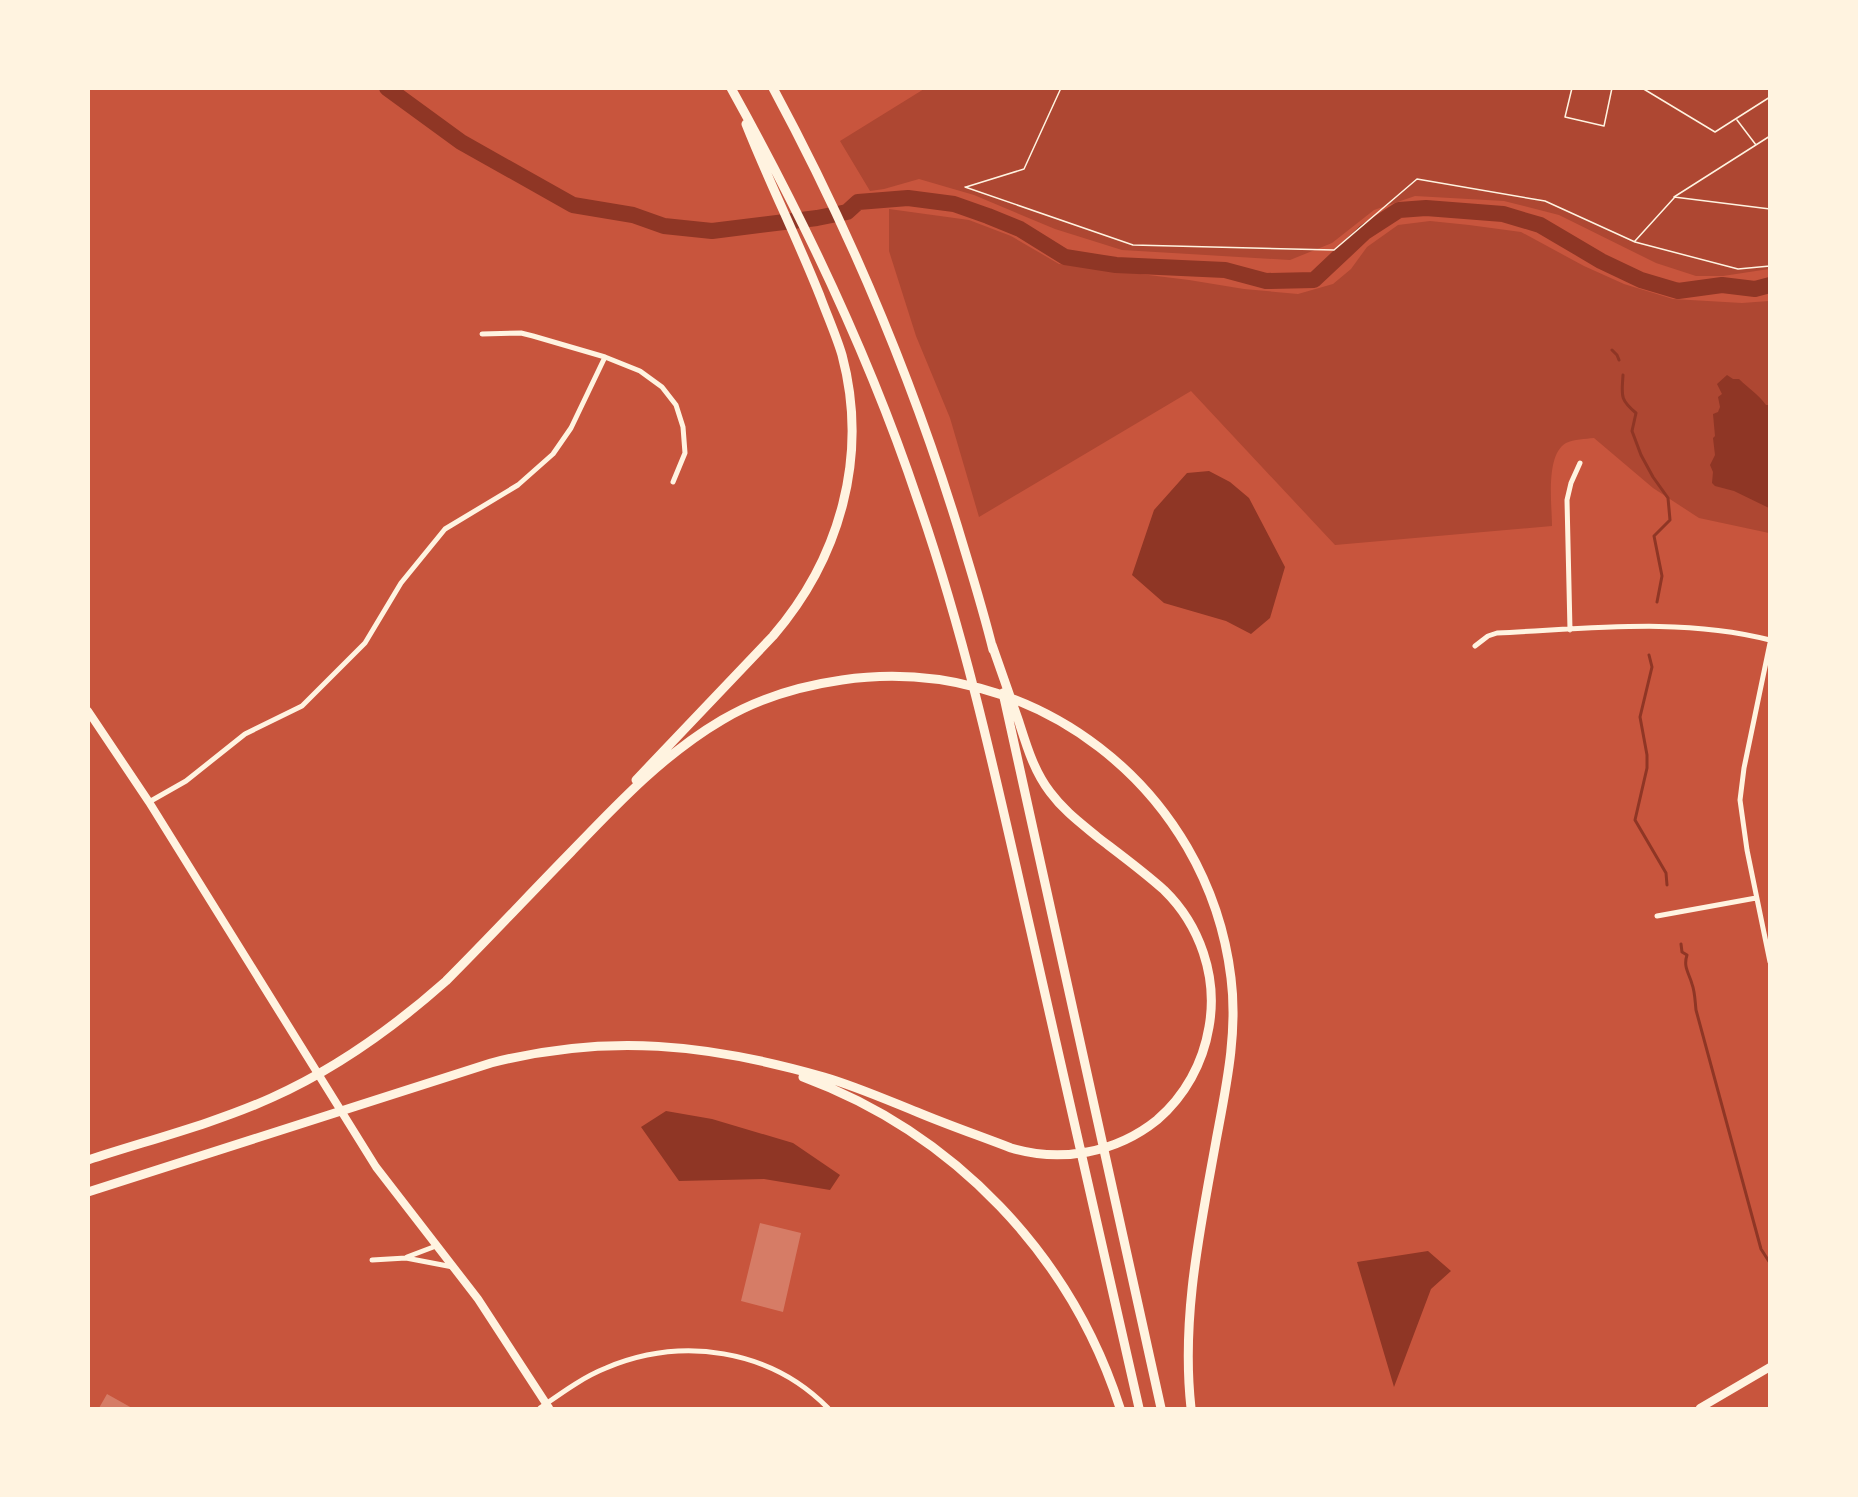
<svg xmlns="http://www.w3.org/2000/svg" width="1858" height="1497" viewBox="0 0 1858 1497" font-family="'Space Grotesk',sans-serif">
  <style>
    .green { fill: #ae4732 }
    .water { fill: #8f3625 }
    .lines { fill: none; stroke-linecap: round; stroke-linejoin: round }
    .stream { stroke: #8f3625; stroke-width: 3 }
    .river { stroke: #8f3625; stroke-width: 16 }
    .building { fill: #d67c66 }
    .path { stroke: #fff3e0; stroke-width: 1.5 }
    .minor { stroke: #fff3e0; stroke-width: 5 }
    .secondary { stroke: #fff3e0; stroke-width: 8 }
    .motorway { stroke: #fff3e0; stroke-width: 9 }
  </style>
  <rect width="100%" height="100%" fill="#c8553d"/>
  <path class="green" d="M 924,89 L 1769,89 L 1769,269 L 1723,276 L 1696,276 L 1656,263 L 1559,215 L 1504,201 L 1415,196 L 1374,210 L 1332,243 L 1290,260 L 1122,250 L 1055,229 L 974,195 L 919,179 L 884,189 L 870,191 L 840,141 Z
    M 889,209 L 969,220 L 1011,236 L 1059,264 L 1189,280 L 1244,289 L 1298,294 L 1333,284 L 1351,269 L 1367,247 L 1398,225 L 1430,221 L 1469,225 L 1521,232 L 1584,266 L 1624,284 L 1673,299 L 1742,303 L 1769,301 L 1769,533 L 1699,518 L 1653,488 L 1594,438 C 1585,439 1574,439 1566,443 C 1545,455 1552,505 1552,526 L 1335,545 L 1191,391 L 979,517 L 950,418 L 916,336 L 889,251 Z"/>
  <path class="water" d="M 1727,375 L 1733,379 L 1739,379 C 1748,388 1758,394 1766,405 L 1769,405 L 1769,508 L 1734,491 L 1715,486 L 1712,483 L 1713,472 L 1710,465 L 1715,455 L 1713,438 L 1715,436 L 1713,414 L 1718,412 L 1720,407 L 1718,397 L 1722,394 L 1717,384 Z
    M 1209,471 L 1230,482 L 1249,498 L 1285,567 L 1270,618 L 1251,634 L 1226,621 L 1164,603 L 1132,575 L 1154,510 L 1187,473 Z
    M 666,1111 L 712,1119 L 793,1143 L 840,1175 L 830,1190 L 764,1179 L 679,1181 L 641,1127 Z
    M 1428,1251 L 1451,1271 L 1431,1289 L 1394,1387 L 1357,1262 Z"/>
  <g class="lines">
    <path class="stream" d="M 1612,350 L 1617,355 L 1619,360
      M 1623,375 C 1622,395 1619,399 1636,413 L 1632,431 L 1641,455 L 1653,477 L 1668,498 L 1670,520 L 1654,536 L 1662,576 L 1657,602
      M 1649,655 L 1652,667 L 1640,717 L 1647,755 L 1647,768 L 1635,820 L 1666,873 L 1667,885
      M 1681,944 L 1682,952 L 1687,955 C 1683,967 1689,973 1692,984 C 1695,992 1695,1001 1696,1010 L 1761,1249 L 1770,1263"/>
    <path class="river" d="M 387,88 L 461,142 L 573,205 L 633,215 L 664,226 L 712,231 L 817,218 L 847,212 L 858,202 L 908,198 L 954,204 L 988,216 L 1020,229 L 1065,257 L 1116,265 L 1225,270 L 1266,281 L 1314,280 L 1365,232 L 1399,210 L 1426,208 L 1503,214 L 1540,225 L 1601,261 L 1641,280 L 1678,291 L 1722,285 L 1755,289 L 1770,285"/>
  </g>
  <path class="building" d="M 760,1223 L 801,1233 L 783,1312 L 741,1301 Z
    M 107,1394 L 132,1408 L 99,1408 Z"/>
  <g class="lines">
    <path class="path" d="M 1572,88 L 1565,117 L 1604,126 L 1612,88
      M 1642,88 L 1715,132 L 1770,97
      M 1737,120 L 1756,145
      M 1770,136 L 1674,197 L 1770,209
      M 965,187 L 1133,245 L 1334,250 L 1417,179 L 1545,201 L 1635,242 L 1738,269 L 1770,266
      M 966,187 L 1024,169 L 1061,88
      M 1635,241 L 1674,198"/>
    <path class="minor" d="M 482,334 L 521,333 L 533,336 L 605,357 L 640,371 L 662,387 L 676,405 L 683,427 L 685,453 L 673,482
      M 1570,630 L 1567,500 L 1571,483 L 1580,463
      M 1770,643 L 1744,768 L 1740,800 L 1747,850 L 1770,962
      M 1475,646 L 1488,636 L 1497,633 C 1587,629 1681,617 1770,640
      M 149,802 L 186,781 L 245,734 L 302,706 L 365,643 L 401,583 L 445,529 L 518,485 L 553,454 L 571,428 L 605,357
      M 1657,916 L 1756,898
      M 407,1257 L 436,1246
      M 372,1260 L 406,1258 L 453,1267
      M 540,1408 C 560,1394 583,1377 606,1368 C 682,1336 770,1349 828,1408"/>
    <path class="secondary" d="M 88,711 L 149,802 L 376,1167 L 478,1299 L 549,1408
      M 1700,1408 L 1770,1367"/>
    <path class="motorway" d="M 731,88 C 805,221 870,357 918,501 C 967,642 998,787 1031,932 C 1067,1091 1103,1250 1139,1408
      M 773,88 C 849,229 911,376 958,528 C 970,568 983,609 993,650
      M 1003,693 L 1161,1408
      M 636,780 L 773,636 C 840,558 869,456 842,355 C 836,335 827,315 820,296 C 797,238 769,182 746,124
      M 803,1077 C 954,1133 1071,1255 1120,1408
      M 88,1160 C 149,1140 213,1124 271,1098 C 336,1069 393,1028 446,981 C 488,939 529,895 571,852 C 617,804 664,754 722,720 C 759,698 800,686 842,680 C 1032,652 1208,788 1231,978 C 1238,1033 1226,1087 1216,1141 C 1200,1230 1181,1318 1191,1408
      M 88,1192 L 491,1063 C 608,1033 709,1044 824,1077 C 855,1086 887,1100 917,1112 C 948,1125 980,1136 1011,1148 C 1061,1163 1116,1153 1157,1120 C 1185,1096 1203,1063 1209,1027 C 1218,977 1200,925 1164,890 C 1144,872 1121,855 1100,839 C 1082,824 1064,811 1050,792 C 1034,771 1027,747 1019,722 C 1010,696 1001,671 992,645"/>
  </g>
  <rect width="1858" height="1497" fill="none" stroke="#fff3e0" stroke-width="180"/>
</svg>
